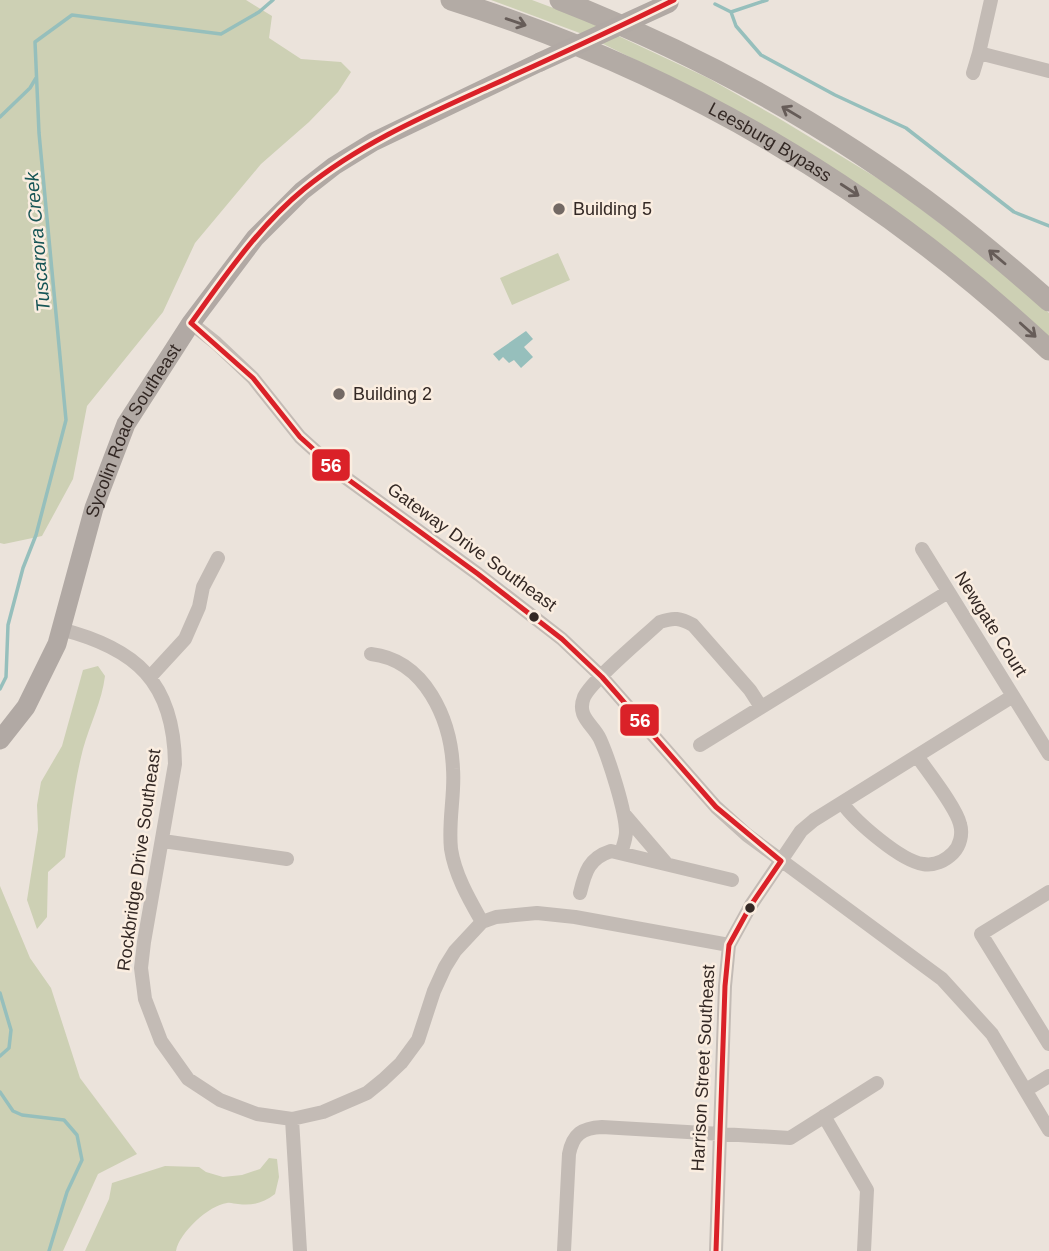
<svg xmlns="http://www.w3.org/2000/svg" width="1049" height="1251" viewBox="0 0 1049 1251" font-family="Helvetica,sans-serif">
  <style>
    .green { fill: #cdd0b4 }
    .water { fill: #96bfbc }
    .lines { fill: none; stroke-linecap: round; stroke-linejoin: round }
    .stream { stroke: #96bfbc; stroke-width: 3.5 }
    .minor { stroke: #c3bbb5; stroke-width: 14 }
    .major { stroke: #b1a9a4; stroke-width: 19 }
    .highway { stroke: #b3aba5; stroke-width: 21 }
    .major-bridge { stroke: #b1a9a4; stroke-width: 19 }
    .bus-1-casing { stroke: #faede0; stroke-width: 10 }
    .bus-1 { stroke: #da2128; stroke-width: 5 }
    .oneway { stroke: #665c58 }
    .poi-dot { fill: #736964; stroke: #faede0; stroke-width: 2.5 }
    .bus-dot { fill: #332824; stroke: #faede0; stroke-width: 2.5 }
    .labels { text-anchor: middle; stroke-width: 5; stroke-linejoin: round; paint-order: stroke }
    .street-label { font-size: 18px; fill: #332824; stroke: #faede0 }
    .poi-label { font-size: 18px; fill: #332824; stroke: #faede0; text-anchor: start }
    .water-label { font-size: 19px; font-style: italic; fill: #175556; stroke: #faede0 }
    .line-badge { stroke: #faede0; stroke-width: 2.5 }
    .badge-label { font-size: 19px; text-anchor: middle; font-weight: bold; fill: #fff }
  </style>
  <rect width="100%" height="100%" fill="#ebe3db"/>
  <path class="green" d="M 0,0 L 246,0 L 272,16 L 269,38 L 301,59 L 341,62 L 351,72 L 338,92 L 309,122 L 261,164 L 195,243 L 163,312 L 87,406 L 73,479 L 42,536 L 4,544 L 0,543 Z
    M 491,0 L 532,0 L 580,18 L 708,78 L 775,116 L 892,187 L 1008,275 L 1049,313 L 1049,339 L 650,67 L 585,35 Z
    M 558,253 L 570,280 L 512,305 L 500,278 Z
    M 98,666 L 105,676 C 102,701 90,724 83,749 C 74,784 70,821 65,857 L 48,872 L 47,917 L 37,929 L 27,900 L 38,830 L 37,805 L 41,782 L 62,746 L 83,670 Z
    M 0,886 L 30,958 L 51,988 L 80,1078 L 137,1154 L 98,1174 L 63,1251 L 0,1251 Z
    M 269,1158 L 277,1159 L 279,1177 L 275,1194 C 263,1203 253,1206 238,1204 C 235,1204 230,1202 227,1203 C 209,1205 179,1233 176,1251 L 85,1251 L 109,1199 L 112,1183 L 165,1166 L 199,1167 L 206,1172 L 223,1177 L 242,1175 L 260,1169 Z"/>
  <path class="water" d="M 526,331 L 533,339 L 524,347 L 533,357 L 521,368 L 514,360 L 509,363 L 503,357 L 499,361 L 493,354 Z"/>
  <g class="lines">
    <path class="stream" d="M 715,4 L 731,12 L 736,26 L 761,55 L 835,95 L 906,128 L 1014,212 L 1049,226
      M 731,12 L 767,0
      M 0,117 L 30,88 L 36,78
      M 0,689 L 6,677 L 8,625 L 23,568 L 36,535 L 66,420 L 39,133 L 35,42 L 72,15 L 221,34 L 259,12 L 273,0
      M 0,993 L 11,1030 L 9,1048 L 0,1056
      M 0,1092 L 13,1111 L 22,1115 L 64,1120 L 77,1135 L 82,1160 L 67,1192 L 49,1251"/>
    <path class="minor" d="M 991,0 L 979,53 L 1049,71
      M 973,73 L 979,53
      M 191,323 L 216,343 L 253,378 L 300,437 L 342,475 L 478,574 L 562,639 L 602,677 L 716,807 L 747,835 L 942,979 L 992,1034 L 1049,1130
      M 922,549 L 1049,754
      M 60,629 C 136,648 174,682 175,764 L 144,942 L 141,968 L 145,999 L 161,1041 L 188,1079 L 220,1100 L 257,1114 L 292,1119 L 323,1112 L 367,1093 L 383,1080 L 401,1063 L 418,1040 L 434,991 L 445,967 L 455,951 L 482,922 L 496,917 L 537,913 L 575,917 L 729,945
      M 371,654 C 425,660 451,719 453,769 C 455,795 448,821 451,849 C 455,875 469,899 482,922
      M 150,677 L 185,639 L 199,607 L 203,587 L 218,558
      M 700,745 L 948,592
      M 843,804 C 856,822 901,861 923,864 C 934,866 945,861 953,853 C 960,846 963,834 960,824 C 956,807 928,772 917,756
      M 624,814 L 666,863
      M 163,841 L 287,859
      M 621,853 C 623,846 626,839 626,832 C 626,812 609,759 600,739 C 593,724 576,717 584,697 C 592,680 644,637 660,622 C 674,617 680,618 693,625 L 750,690 L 761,707
      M 1049,892 L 981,934 L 1049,1044
      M 580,893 C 585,872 589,858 611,851 L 732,880
      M 1026,1090 L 1049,1076
      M 824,1116 L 867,1190 L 864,1251
      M 292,1119 L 300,1251
      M 564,1251 L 569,1154 C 573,1134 582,1128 602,1127 L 790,1138 L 877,1083
      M 716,1251 L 725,986 L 729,945 L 751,905 L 801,831 L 814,820 L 1013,696"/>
    <path class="major" id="s1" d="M 0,740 L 26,707 L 57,644 L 94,508 L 126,424 L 191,323 L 255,238 L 302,191 L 334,166 L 373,142 L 540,62"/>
    <g class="highway">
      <path id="s2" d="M 451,0 C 679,72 875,187 1049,350"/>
      <path d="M 560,0 C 698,54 830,126 947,216 C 982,243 1016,272 1049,301"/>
    </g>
    <path class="major-bridge" d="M 540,62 L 669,3"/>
    <g class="bus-1-casing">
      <path id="bus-1" d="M 191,323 L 253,378 L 300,437 L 342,475 L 478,574 L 562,639 L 602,677 L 716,807 L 781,861
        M 191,323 C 225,276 259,226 304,189 C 359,144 426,115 490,86 C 552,58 613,30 674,0
        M 716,1251 L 725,986 L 729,945 L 751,905 L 781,861"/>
    </g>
    <use href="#bus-1" class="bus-1"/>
  </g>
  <defs><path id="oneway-shaft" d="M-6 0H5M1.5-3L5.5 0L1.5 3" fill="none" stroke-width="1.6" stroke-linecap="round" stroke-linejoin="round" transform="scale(1.75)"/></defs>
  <g class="oneway">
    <use href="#oneway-shaft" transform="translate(516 22) rotate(19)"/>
    <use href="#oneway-shaft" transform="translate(791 112) rotate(-149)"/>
    <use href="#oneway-shaft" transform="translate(850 190) rotate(33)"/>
    <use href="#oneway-shaft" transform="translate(997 257) rotate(-140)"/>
    <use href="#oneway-shaft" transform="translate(1028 330) rotate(42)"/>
  </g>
  <g class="poi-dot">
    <circle cx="559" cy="209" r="7"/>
    <circle cx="339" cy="394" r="7"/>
  </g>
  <g class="bus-dot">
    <circle cx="534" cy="617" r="6"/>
    <circle cx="750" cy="908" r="6"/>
  </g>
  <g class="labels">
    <g class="street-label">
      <text dy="6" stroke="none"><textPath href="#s2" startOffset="350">Leesburg Bypass</textPath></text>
      <text dy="6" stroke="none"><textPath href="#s1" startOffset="340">Sycolin Road Southeast</textPath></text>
      <text transform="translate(472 547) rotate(36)" y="6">Gateway Drive Southeast</text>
      <text transform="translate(991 624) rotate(58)" y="6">Newgate Court</text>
      <text transform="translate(139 860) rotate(-82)" y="6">Rockbridge Drive Southeast</text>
      <text transform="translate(703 1068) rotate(-87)" y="6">Harrison Street Southeast</text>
    </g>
    <g class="poi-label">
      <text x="573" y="215">Building 5</text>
      <text x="353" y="400">Building 2</text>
    </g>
    <g class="water-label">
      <text transform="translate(37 242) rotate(-95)" y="7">Tuscarora Creek</text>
    </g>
  </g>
  <g class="line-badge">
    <rect x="311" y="448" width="40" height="34" rx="7" fill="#da2128"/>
    <rect x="619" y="703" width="41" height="34" rx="7" fill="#da2128"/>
  </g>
  <g class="badge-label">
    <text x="331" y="472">56</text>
    <text x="640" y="727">56</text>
  </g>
</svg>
